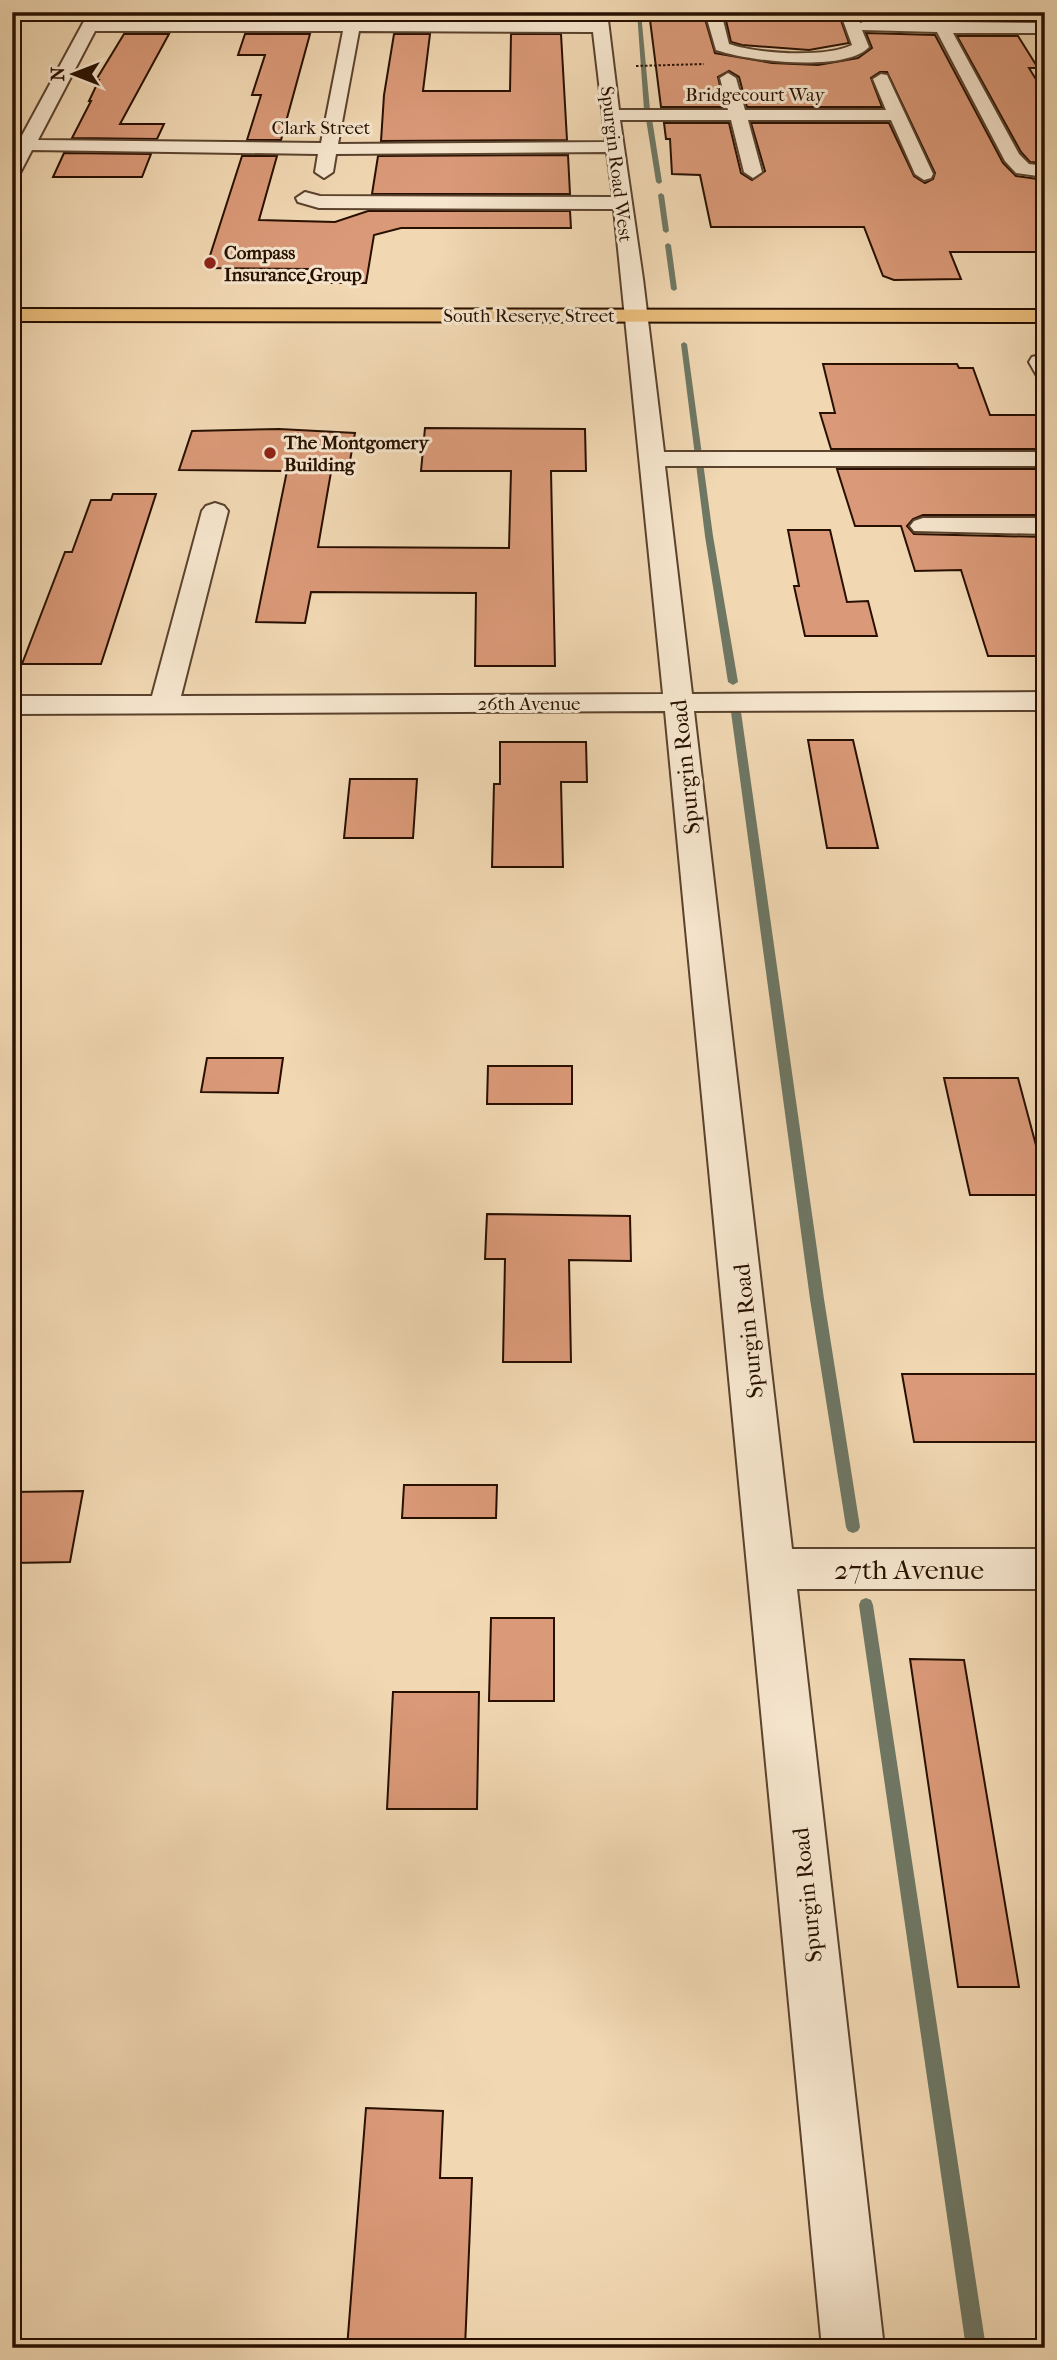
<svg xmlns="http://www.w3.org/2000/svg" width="1057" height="2360" viewBox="0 0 1057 2360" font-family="'IM FELL French Canon',serif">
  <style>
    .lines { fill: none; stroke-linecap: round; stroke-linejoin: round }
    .stream { fill: #6e7764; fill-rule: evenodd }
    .building { fill: #da9978; stroke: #281000; stroke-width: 2 }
    .minor-casing { stroke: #5a422d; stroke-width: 4 }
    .highway-casing { stroke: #281000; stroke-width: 4 }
    .path { stroke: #281000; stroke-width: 2; stroke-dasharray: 2.5 2; stroke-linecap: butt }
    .minor { fill: #f6e6ce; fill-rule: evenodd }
    .highway { fill: #e8bc7a; fill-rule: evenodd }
    .poi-dot { fill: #8f2418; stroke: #f6e6ce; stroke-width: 2.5 }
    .labels { text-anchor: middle; stroke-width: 6; stroke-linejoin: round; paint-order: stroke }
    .far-street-label { font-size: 19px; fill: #281000; stroke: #f6e6ce }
    .far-poi-label { font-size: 19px; font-weight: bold; fill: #281000; stroke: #f6e6ce; text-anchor: start }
    .street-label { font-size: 23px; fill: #281000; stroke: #f6e6ce }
    .near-street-label { font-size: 28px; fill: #281000; stroke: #f6e6ce }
  </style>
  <rect width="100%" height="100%" fill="#f1d8b3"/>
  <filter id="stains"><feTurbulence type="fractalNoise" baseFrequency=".00286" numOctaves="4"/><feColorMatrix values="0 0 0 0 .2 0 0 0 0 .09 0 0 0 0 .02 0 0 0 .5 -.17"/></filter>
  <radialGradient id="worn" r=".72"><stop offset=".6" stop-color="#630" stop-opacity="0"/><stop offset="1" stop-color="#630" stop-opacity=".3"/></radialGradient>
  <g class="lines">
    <path class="stream" d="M 637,12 L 641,12 L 650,110 L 647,112 L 644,110 Z
      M 649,117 L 652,119 L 662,182 L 659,184 L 656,182 L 646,119 Z
      M 661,193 L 664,195 L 669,231 L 666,233 L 663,231 L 658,195 Z
      M 668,243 L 671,245 L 677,289 L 674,291 L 671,289 L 665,245 Z
      M 684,342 L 687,344 L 713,536 L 738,682 L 733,685 L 728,682 L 705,536 L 681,344 Z
      M 736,709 L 741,712 L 824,1299 L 860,1527 L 858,1531 L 853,1533 L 848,1531 L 846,1527 L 810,1299 L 731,712 Z
      M 866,1598 L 871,1600 L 873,1605 L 986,2348 L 966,2348 L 859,1605 L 861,1600 Z"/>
  </g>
  <path class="building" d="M 136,12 L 179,12 L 176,19 L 133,19 Z
    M 251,12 L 315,12 L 313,19 L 249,19 Z
    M 397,12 L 433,12 L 432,19 L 396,19 Z
    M 511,12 L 560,12 L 561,19 L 511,19 Z
    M 649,12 L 703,12 L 715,53 L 772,63 L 818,65 L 858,58 L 872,48 L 866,33 L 935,35 L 1003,163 L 1016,176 L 1045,180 L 1045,252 L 950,252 L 961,279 L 894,280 L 883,276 L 864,227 L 711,227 L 700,175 L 672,174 L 670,139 L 666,139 L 664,123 L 729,123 L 741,173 L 752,180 L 765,171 L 751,123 L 889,123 L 914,176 L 925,183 L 933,179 L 935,173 L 887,72 L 880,72 L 871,78 L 882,107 L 747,107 L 739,77 L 729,71 L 718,77 L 725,107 L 661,107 Z
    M 724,12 L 838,12 L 849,43 L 809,50 L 742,45 L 731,42 Z
    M 859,12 L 1003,12 L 1008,20 L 862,20 Z
    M 124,34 L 169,34 L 120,124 L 164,124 L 157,139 L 72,138 L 91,101 L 89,101 L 99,80 L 96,80 Z
    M 245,34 L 310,34 L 281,140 L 247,140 L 261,95 L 252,95 L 265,55 L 238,55 Z
    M 394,34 L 430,34 L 423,91 L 510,91 L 511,34 L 561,34 L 567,140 L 381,141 L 384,95 Z
    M 957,36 L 1018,36 L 1038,68 L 1029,68 L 1045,94 L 1045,163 L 1030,162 L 1021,152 Z
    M 64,153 L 151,154 L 142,177 L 53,177 Z
    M 568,155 L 570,194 L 372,194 L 378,156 Z
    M 242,156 L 277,156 L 259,220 L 335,222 L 368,211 L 570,211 L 571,228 L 401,228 L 374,235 L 366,283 L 308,283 L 311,269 L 206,268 Z
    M 823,364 L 957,364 L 959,368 L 973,368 L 990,415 L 1036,415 L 1045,436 L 1045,449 L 831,449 L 820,413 L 835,413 Z
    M 425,428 L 585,429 L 586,471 L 551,471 L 555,666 L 475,666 L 476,593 L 311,592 L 305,623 L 256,622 L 287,471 L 179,470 L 192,431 L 279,429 L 355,433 L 348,472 L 331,472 L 318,547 L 509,548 L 511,471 L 421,471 Z
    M 837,469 L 1045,469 L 1045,515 L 923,515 L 913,519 L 907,526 L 914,534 L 1045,537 L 1045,656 L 988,656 L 961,570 L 915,571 L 901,526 L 855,526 Z
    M 113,494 L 156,494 L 101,664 L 22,664 L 65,552 L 72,552 L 91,500 L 111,500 Z
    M 788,530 L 830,530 L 847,602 L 868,601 L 877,636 L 805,636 L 794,586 L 799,586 Z
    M 808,740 L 853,740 L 878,848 L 827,848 Z
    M 500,742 L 586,742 L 587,782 L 561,782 L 563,867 L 492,867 L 494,784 L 500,784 Z
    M 350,779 L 417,779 L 413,838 L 344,838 Z
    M 207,1058 L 283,1058 L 278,1093 L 201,1092 Z
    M 488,1066 L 572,1066 L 572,1104 L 487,1104 Z
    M 944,1078 L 1018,1078 L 1045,1179 L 1045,1195 L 970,1195 Z
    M 487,1214 L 630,1216 L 631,1261 L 569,1260 L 571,1362 L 503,1362 L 505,1259 L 485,1259 Z
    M 902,1374 L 1045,1374 L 1045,1442 L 914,1442 Z
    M 404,1485 L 497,1485 L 496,1518 L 402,1518 Z
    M 83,1491 L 70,1562 L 12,1563 L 12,1492 Z
    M 491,1618 L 554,1618 L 554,1701 L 489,1701 Z
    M 910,1659 L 964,1660 L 1019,1987 L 958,1987 Z
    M 393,1692 L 479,1692 L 477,1809 L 387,1809 Z
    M 366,2108 L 443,2111 L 440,2178 L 472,2178 L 465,2348 L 347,2348 Z"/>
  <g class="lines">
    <g class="minor-casing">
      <path id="minor" d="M 89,12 L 105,12 L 100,21 L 345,22 L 347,12 L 363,12 L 361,22 L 592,22 L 591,12 L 607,12 L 619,110 L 728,110 L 720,78 L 728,73 L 736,78 L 745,110 L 886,110 L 873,79 L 881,74 L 887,75 L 933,174 L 931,178 L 924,180 L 915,174 L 891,120 L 748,120 L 762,172 L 753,178 L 744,172 L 731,120 L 620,120 L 643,279 L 664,452 L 1045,452 L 1045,466 L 665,466 L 692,694 L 1045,692 L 1045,710 L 694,711 L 792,1549 L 1045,1549 L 1045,1589 L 797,1589 L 884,2348 L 822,2348 L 665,711 L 12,714 L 12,696 L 152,696 L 202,511 L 206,506 L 215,503 L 224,506 L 228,511 L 181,696 L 663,694 L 614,209 L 319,208 L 298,202 L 296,198 L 305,192 L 320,196 L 613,197 L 607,152 L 336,154 L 333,172 L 324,178 L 315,172 L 318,154 L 32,150 L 19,175 L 12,176 L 12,154 ZM 95,31 L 343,31 L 321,143 L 38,140 ZM 359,31 L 593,32 L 606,142 L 338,144 Z
        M 705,12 L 721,12 L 729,44 C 758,54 825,58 852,45 L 840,12 L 856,12 L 860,23 L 866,21 L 1045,23 L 1045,33 L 953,33 L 1019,154 L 1029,164 L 1045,166 L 1045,177 L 1016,173 L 1005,161 L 937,32 L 862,30 L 869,47 C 845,73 747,61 716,50 Z
        M 1040,355 L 1045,357 L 1045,378 L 1037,376 L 1029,362 L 1032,357 Z
        M 923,518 L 1045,518 L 1045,534 L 914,531 L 910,526 L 914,521 Z"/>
    </g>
    <g class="highway-casing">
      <path id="highway" d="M 12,309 L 1045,310 L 1045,322 L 12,321 Z"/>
    </g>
    <path class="path" d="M 636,66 L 704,64"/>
    <use href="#minor" class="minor"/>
    <use href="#highway" class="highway"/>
  </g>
  <g class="poi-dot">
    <circle cx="210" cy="263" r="7"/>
    <circle cx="270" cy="453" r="7"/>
  </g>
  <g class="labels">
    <g class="far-street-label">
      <text x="755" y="101">Bridgecourt Way</text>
      <text x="321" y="134">Clark Street</text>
      <text transform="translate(617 164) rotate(83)" y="7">Spurgin Road West</text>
      <text x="529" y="322">South Reserve Street</text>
      <text x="529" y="710">26th Avenue</text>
    </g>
    <g class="far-poi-label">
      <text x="224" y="259">Compass<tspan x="224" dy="22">Insurance Group</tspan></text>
      <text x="284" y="449">The Montgomery<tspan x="284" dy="22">Building</tspan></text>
    </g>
    <g class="street-label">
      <text transform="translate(685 767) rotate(-96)" y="8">Spurgin Road</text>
      <text transform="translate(748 1331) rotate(-96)" y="8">Spurgin Road</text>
      <text transform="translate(807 1895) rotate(-96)" y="8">Spurgin Road</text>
    </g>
    <g class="near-street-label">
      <text x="909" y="1579">27th Avenue</text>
    </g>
  </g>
  <rect width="1057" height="2360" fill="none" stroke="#f1d8b3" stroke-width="42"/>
  <rect x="14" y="14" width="1029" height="2332" fill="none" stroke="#281000" stroke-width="3.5"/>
  <rect x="21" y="21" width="1015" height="2318" fill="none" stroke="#281000" stroke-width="2"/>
  <g transform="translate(74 74) rotate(270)" stroke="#f6e6ce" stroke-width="5" paint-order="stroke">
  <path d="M0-5L12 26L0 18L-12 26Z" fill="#281000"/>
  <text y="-10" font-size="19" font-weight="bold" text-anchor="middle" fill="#281000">N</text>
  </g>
  <rect width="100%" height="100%" filter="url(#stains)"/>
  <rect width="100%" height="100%" fill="url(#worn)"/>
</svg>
